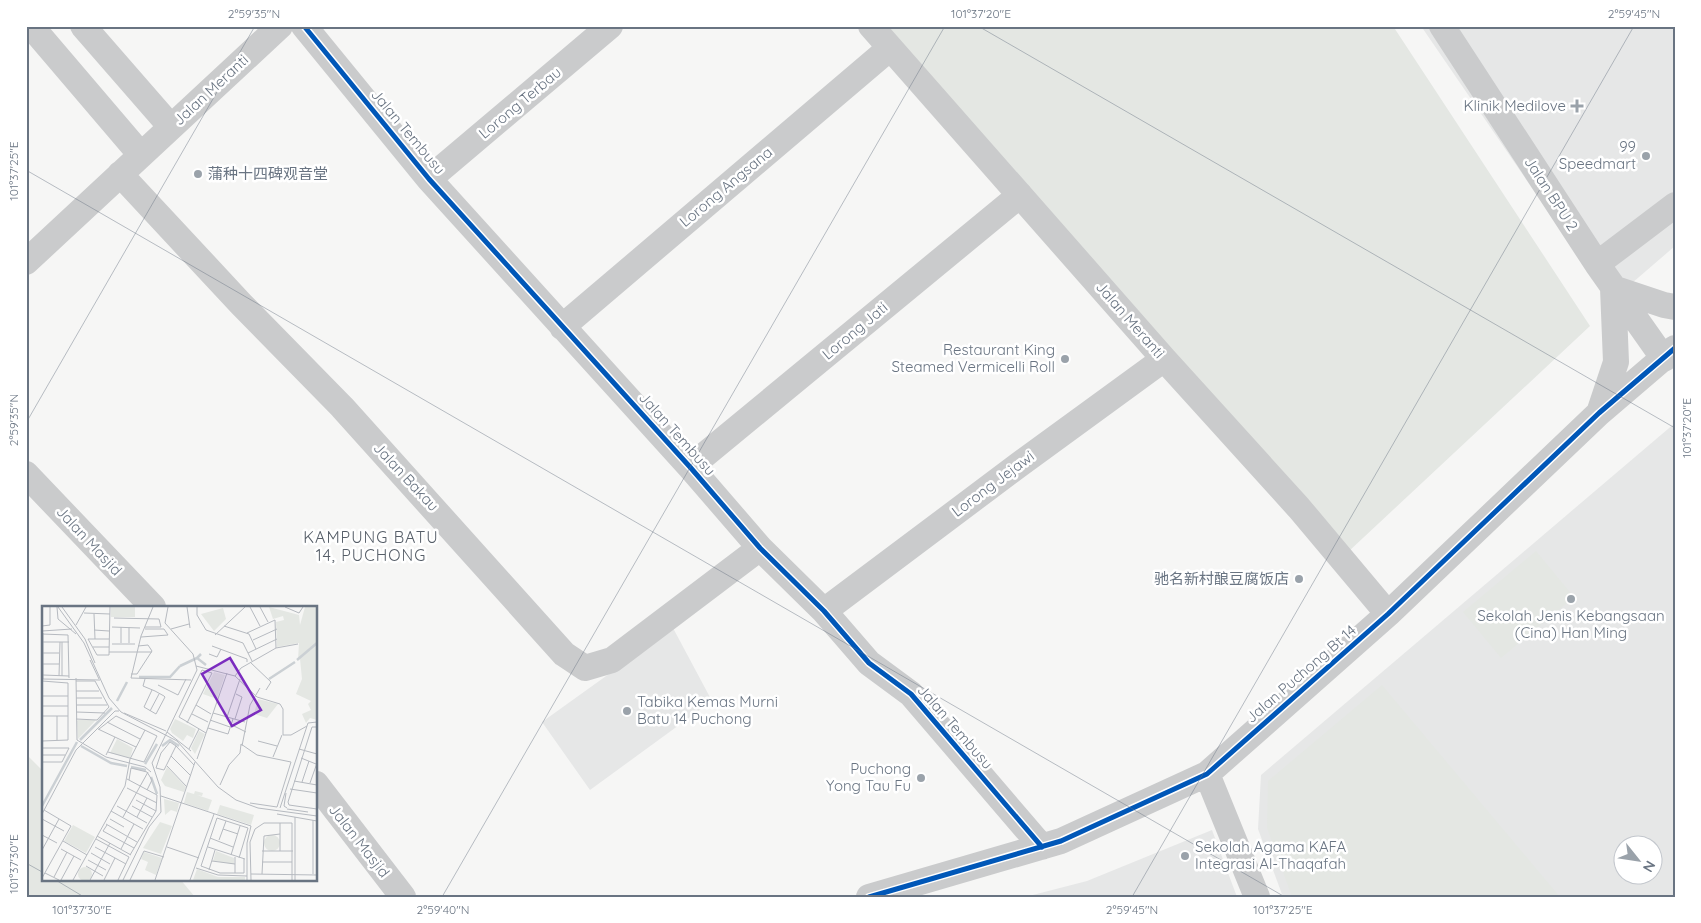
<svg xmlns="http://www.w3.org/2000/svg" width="1701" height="923" viewBox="0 0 1701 923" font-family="Quicksand,'Noto Sans SC',sans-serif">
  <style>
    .built { fill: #e6e7e7; fill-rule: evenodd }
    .green { fill: #e4e7e3 }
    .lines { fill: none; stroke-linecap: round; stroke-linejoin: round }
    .minor { stroke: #cacbcc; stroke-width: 26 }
    .cycleway-casing { stroke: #fff; stroke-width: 8 }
    .cycleway { stroke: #0057b8; stroke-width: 5 }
    .ticks { fill: none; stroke: #697482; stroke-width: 1; stroke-opacity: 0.45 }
    .poi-dot { fill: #9aa2aa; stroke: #fff; stroke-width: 2 }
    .labels { text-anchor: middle; stroke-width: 5; stroke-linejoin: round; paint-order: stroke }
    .street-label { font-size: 15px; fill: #697482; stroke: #fff }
    .poi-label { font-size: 15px; fill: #697482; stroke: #fff; text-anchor: end }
    .neighbourhood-label { font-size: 16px; letter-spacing: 1px; fill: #565e68; stroke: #fff }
    .inset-river { fill: none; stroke: #cbd0d4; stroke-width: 2.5 }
    .inset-road { fill: none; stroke: #b6bac0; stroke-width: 1 }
    .view { fill: #7b2cbf; fill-opacity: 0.15; stroke: #7b2cbf; stroke-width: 2.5 }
    .inset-edge { fill: none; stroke: #697482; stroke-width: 2.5 }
    .neatline { fill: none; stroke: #697482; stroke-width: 2 }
    .ticks-label { font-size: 12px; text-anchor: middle; fill: #697482 }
  </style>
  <rect width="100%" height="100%" fill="#f6f6f5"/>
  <path class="built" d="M 1421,26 L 1675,26 L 1675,246 L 1610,302 Z
    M 1675,423 L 1675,897 L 1283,897 L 1258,829 L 1261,775 ZM 1624,846 L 1654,846 L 1654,876 L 1624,876 Z
    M 673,628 L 712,701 L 590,790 L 542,722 Z
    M 1212,830 L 1237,897 L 1025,897 L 1087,881 Z"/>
  <path class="green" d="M 885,26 L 1393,26 L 1590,326 L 1348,552 Z
    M 1536,551 L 1574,597 L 1501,658 L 1463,612 Z
    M 1382,685 L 1560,897 L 1292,897 L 1267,828 L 1268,781 Z
    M 26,754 L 44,772 L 44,879 L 180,879 L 195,897 L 26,897 Z"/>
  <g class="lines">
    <path class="minor" d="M 31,26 L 141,155
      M 83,26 L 171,127
      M 304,26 L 429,179 L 690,467 L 760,548 L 824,611 L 869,663 L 911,694 L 1042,847
      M 871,26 L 1164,359 L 1299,508 L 1388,614
      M 1442,26 L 1597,264 L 1664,359
      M 120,174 L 241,304 L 342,407 L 564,654 L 585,668 L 612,660 L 760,548
      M 429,179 L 610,26
      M 26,262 L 280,26
      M 1597,264 L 1675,205
      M 1613,288 L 1664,305 L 1675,307
      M 562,327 L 890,48
      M 1599,413 L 1616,362 L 1613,288
      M 690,467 L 1020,195
      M 26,474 L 153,607
      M 824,611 L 1020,464 L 1164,359
      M 1207,774 L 1257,897
      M 316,784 L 403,897
      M 869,897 L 1061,841 L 1207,774 L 1388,614 L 1599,413 L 1675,348"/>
    <g class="cycleway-casing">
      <path id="cycleway" d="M 304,26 L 429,179 L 690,467 L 760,548 L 824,611 L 869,663 L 911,694 L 1042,847
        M 869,897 L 1061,841 L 1207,774 L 1388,614 L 1599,413 L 1675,348"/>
    </g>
    <use href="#cycleway" class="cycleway"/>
  </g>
  <path class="ticks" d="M 978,26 L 1675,428M 26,170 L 1285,897M 26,423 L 255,26M 26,863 L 44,873M 54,879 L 84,897M 442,897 L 945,26M 1132,897 L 1634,26"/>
  <g class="poi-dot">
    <path d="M1574.5 98.5h5v5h5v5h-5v5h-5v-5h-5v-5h5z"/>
    <circle cx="1646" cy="156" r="5"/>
    <circle cx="198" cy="174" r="5"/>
    <circle cx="1065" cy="359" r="5"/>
    <circle cx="1299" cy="579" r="5"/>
    <circle cx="1571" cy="599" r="5"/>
    <circle cx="627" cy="711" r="5"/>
    <circle cx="921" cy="778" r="5"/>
    <circle cx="1185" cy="856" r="5"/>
  </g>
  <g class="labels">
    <g class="street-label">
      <text transform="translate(211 90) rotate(-43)" y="5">Jalan Meranti</text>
      <text transform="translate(520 103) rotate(-40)" y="5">Lorong Terbau</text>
      <text transform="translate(408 132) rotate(50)" y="5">Jalan Tembusu</text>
      <text transform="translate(726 187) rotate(-40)" y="5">Lorong Angsana</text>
      <text transform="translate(1551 194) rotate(57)" y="5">Jalan BPU 2</text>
      <text transform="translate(1130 320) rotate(49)" y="5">Jalan Meranti</text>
      <text transform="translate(855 331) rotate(-40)" y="5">Lorong Jati</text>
      <text transform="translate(677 434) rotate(48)" y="5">Jalan Tembusu</text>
      <text transform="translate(406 477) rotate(47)" y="5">Jalan Bakau</text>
      <text transform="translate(993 484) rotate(-37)" y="5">Lorong Jejawi</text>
      <text transform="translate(89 541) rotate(47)" y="5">Jalan Masjid</text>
      <text transform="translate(1301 674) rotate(-41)" y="5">Jalan Puchong Bt 14</text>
      <text transform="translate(955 727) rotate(49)" y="5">Jalan Tembusu</text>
      <text transform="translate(359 841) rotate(52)" y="5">Jalan Masjid</text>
    </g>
    <g class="poi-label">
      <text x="1566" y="111">Klinik Medilove</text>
      <text x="1636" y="152">99<tspan x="1636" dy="17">Speedmart</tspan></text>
      <text x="208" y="179" text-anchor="start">蒲种十四碑观音堂</text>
      <text x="1055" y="355">Restaurant King<tspan x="1055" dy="17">Steamed Vermicelli Roll</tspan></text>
      <text x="1289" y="584">驰名新村酿豆腐饭店</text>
      <text x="1571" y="621" text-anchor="middle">Sekolah Jenis Kebangsaan<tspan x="1571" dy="17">(Cina) Han Ming</tspan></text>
      <text x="637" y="707" text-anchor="start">Tabika Kemas Murni<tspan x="637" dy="17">Batu 14 Puchong</tspan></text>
      <text x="911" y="774">Puchong<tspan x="911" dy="17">Yong Tau Fu</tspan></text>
      <text x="1195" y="852" text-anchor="start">Sekolah Agama KAFA<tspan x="1195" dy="17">Integrasi Al-Thaqafah</tspan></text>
    </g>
    <g class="neighbourhood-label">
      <text x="371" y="543">KAMPUNG BATU<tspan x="371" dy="18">14, PUCHONG</tspan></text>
    </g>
  </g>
  <g transform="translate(42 606)">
    <rect width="275" height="275" fill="#f6f6f5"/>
    <path d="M 69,1 L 93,1 L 93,11 L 69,11 ZM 227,1 L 257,9 L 258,19 L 263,1 L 275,1 L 275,114 L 268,112 L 264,117 L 260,108 L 269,104 L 266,98 L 269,95 L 254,88 L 260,73 L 258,53 L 256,54 L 257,37 L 235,41 L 234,16 L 242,14 L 241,10 L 231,13 ZM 181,2 L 184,13 L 172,25 L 159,8 ZM 172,66 L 183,69 L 175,93 L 161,88 ZM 216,93 L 236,98 L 225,112 L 212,108 ZM 133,113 L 154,123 L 151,132 L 145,129 L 141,135 L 130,127 L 128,123 ZM 36,114 L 54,114 L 36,133 L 35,115 ZM 157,125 L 163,128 L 153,148 L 149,142 ZM 75,133 L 91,142 L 88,152 L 68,147 ZM 125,161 L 144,181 L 142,186 L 123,180 L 119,174 ZM 153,185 L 161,187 L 160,190 L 155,189 L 170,194 L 166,205 L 142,197 L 145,186 L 152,188 ZM 122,193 L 137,197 L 135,206 L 129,204 L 123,209 ZM 178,199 L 212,209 L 209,219 L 175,208 ZM 118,216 L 130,220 L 119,248 L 101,242 ZM 31,219 L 53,231 L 44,247 L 22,235 ZM222 237a8 8 0 1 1 16 0a8 8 0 1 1-16 0ZM 174,245 L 192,252 L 192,258 L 171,255 ZM 102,246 L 120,252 L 114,269 L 103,264 L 106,256 L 99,253 ZM36 268a7 7 0 1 1 14 0a7 7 0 1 1-14 0ZM 155,263 L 176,271 L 203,271 L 203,274 L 151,274 Z" fill="#e4e7e3"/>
    <path class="inset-river" d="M 159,48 L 155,52 L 164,59M 255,54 L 275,37M 138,60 L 155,52M 97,71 L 128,71 L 138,60M 227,73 L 253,56M 75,95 L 85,76M 38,134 L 70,102M 39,140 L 69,157 L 85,160M 120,140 L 128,134 L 137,140M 103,158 L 115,138M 89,161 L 104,164M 109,171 L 115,188M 0,200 L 35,136"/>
    <path class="inset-road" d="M 15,1 L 16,13 L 34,28M 16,1 L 42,37 L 67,92 L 79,106 L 135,135 L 176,181 L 194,194 L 216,202 L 275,210M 20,1 L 43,33 L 53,57M 111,1 L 99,30 L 89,72 L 149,74M 145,1 L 148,22M 155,1 L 155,9 L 164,24 L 201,37 L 210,55M 208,1 L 218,20M 218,1 L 226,16M 243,1 L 257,7 L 261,1M 42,7 L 68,8M 52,8 L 53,33M 72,12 L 117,13M 34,19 L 44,1M 0,20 L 8,19 L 8,1M 182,20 L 207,28 L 214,43M 70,21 L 98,22M 103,21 L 119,21 L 117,13M 129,23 L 147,18M 52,24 L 67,25M 0,25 L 30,23M 1,27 L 1,73M 205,27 L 233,14 L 234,42M 0,28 L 26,29 L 27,72M 173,29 L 203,1M 99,31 L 126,29 L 122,23 L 103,23M 46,33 L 55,49 L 67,49 L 68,1M 46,33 L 67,33M 211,34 L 235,23M 1,36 L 27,36M 79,37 L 79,21M 87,37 L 87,21M 70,38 L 93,38M 170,40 L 205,53 L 205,56M 51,41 L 67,41M 67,46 L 110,46M 1,47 L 17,47M 206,47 L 235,33M 167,48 L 175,51 L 179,43M 48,54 L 57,73M 208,56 L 229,76 L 224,84M 1,58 L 17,58M 154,60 L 193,70 L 215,91 L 238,98 L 241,103 L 241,129 L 249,129 L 265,120M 89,68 L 95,68 L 110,45 L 106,39 L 96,40M 1,69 L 27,70M 17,70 L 18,36M 20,70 L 20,36M 193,70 L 199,62 L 234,42 L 256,38M 34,72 L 35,134 L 64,151 L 103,161 L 109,166M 0,73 L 58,74M 103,73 L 101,80 L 113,85 L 122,90 L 123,91 L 114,108 L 102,101 L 110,84M 0,75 L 26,77 L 26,134 L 0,135M 116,79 L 136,89 L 144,73M 34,85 L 57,85M 0,90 L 26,90M 34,92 L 60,92M 34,99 L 65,99M 154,99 L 169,108M 0,100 L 26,100M 108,105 L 117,88M 34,106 L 63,107M 82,107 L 124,125M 171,107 L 203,116M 150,108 L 166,116M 0,110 L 26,110M 15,110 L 15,134M 185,111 L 198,73M 34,113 L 55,114 L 67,101 L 53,75 L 34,75M 193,113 L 200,91 L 194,88M 168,114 L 188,121M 65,116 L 98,133M 145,117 L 170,67M 190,119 L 204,126M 275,121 L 270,121 L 246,196 L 247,199 L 275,203M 166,122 L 186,128 L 191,113M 56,123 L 94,141M 57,123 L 74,110 L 115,130 L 102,156 L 66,146M 125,126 L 149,145M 164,127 L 137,111 L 160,64 L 170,67M 216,135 L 235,140M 134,140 L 122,164 L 114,162 L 119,147 L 128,136 L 134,140 L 152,159M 200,140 L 208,99 L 218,82M 0,142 L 27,142 L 20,156 L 0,156M 147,143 L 157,123M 257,143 L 275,148M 0,149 L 23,149M 64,149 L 73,131M 129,150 L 149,170M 231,151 L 240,129M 259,152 L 274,158M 155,153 L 185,67M 125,160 L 145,181M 85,173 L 115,189 L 114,205 L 88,249M 87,174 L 89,162 L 105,166 L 110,174 L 105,184M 252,175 L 275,179M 260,176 L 267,155M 268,177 L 275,157M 178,179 L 187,159 L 198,147 L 199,138 L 215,149 L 249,156 L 235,201M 85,182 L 115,197M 248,183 L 275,187M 244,187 L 242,200 L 245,202M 119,190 L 209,220 L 205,237 L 205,274M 94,194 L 114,205M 208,197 L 235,201M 75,200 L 105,217M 90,200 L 110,211M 238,202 L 266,117 L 275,116M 245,203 L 266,206M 69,205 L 101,223M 0,208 L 34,144 L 73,105 L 77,105M 235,208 L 275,215M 81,211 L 106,166M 95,211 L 105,192M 253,211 L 253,274M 0,213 L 22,225M 68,213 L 82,221M 238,217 L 238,245M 64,218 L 95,236M 65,219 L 61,225 L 92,242M 181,223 L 196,228M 0,229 L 15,237M 55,230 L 89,249M 168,232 L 191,241M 54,233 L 87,251M 177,234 L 184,215M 21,235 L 45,249M 53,241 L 84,258M 125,241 L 157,252M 166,241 L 203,253M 19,243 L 39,254M 79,243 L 92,218M 0,244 L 17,213M 220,245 L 251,245M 49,247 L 68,258M 189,249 L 198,220M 197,252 L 206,222 L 175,212 L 159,260 L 178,267 L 202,267 L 202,253M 46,254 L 64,264M 170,255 L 193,258M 220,256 L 250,256M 44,260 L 61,270M 154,262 L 176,269 L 205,270M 167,264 L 173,244M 3,267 L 17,274M 193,267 L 193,251M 209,268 L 275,269M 220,268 L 222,230 L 238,228M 271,268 L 271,214M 12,271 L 25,246M 0,272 L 29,220 L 2,204M 19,274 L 32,250M 31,274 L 83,180 L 88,153 L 103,124M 48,274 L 68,237M 62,274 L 73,252M 76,274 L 87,251M 81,274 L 107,221 L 119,206 L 118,181 L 110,157 L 155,64 L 151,48 L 123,17 L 126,1M 88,274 L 102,245 L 122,251M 113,274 L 153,156M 148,274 L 172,208M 209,274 L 208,236 L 213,223 L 222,217 L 250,217 L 250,274"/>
    <path class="view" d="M 188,52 L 219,104 L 190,120 L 160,68 Z"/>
    <rect width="275" height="275" class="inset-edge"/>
  </g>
  <rect width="1701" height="923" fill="none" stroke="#ffffff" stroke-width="55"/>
  <g transform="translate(1638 860) rotate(120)"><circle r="24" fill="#ffffff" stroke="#c3c7cd"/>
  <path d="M0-4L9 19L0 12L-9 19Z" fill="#9aa2aa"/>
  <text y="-8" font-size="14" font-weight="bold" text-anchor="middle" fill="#697482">N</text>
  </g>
  <rect x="28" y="28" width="1646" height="868" class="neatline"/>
  <g class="ticks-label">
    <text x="254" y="18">2°59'35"N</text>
    <text x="981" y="18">101°37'20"E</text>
    <text x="1634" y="18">2°59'45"N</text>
    <text transform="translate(14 171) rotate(-90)" y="4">101°37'25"E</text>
    <text transform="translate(14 420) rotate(-90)" y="4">2°59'35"N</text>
    <text transform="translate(1687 428) rotate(-90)" y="4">101°37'20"E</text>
    <text transform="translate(14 864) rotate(-90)" y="4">101°37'30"E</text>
    <text x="82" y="914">101°37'30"E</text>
    <text x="443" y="914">2°59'40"N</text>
    <text x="1132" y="914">2°59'45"N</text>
    <text x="1283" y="914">101°37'25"E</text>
  </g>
</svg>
